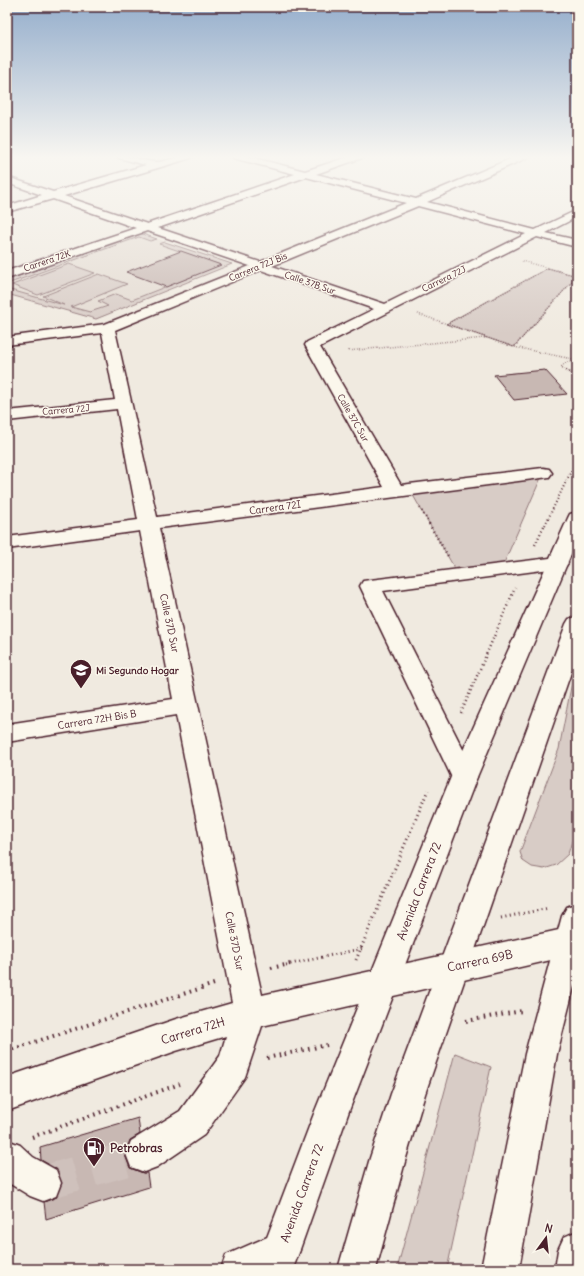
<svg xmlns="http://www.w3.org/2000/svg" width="584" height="1276" viewBox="0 0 584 1276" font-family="Delius,sans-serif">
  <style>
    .built { fill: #e4dbd2 }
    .green { fill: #d8ccc6; stroke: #917678 }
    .building { fill: #c8b8b3; stroke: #4a1f2b }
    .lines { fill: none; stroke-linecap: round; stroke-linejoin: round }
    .minor-tunnel { stroke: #cfc1bc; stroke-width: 34; stroke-dasharray: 34 17; stroke-linecap: butt }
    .minor-casing { stroke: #4a1f2b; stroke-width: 3 }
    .highway-casing { stroke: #4a1f2b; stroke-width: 3 }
    .path-far4 { stroke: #4a1f2b; stroke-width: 1.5; stroke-dasharray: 0.5 2; stroke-linecap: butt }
    .path-far3 { stroke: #4a1f2b; stroke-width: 2; stroke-dasharray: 1 2.5; stroke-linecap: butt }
    .path-far2 { stroke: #4a1f2b; stroke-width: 2.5; stroke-dasharray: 1 3; stroke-linecap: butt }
    .path-far1 { stroke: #4a1f2b; stroke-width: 3; stroke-dasharray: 1 3.5; stroke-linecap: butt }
    .path { stroke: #4a1f2b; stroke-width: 4; stroke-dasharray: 1.5 4.5; stroke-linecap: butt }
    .minor { fill: #fbf7ec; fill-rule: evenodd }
    .highway { fill: #fbf7ec; fill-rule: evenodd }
    .labels { text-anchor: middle; stroke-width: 3; stroke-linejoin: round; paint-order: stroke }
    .far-street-label { font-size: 9px; fill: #4a1f2b; stroke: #fbf7ec }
    .street-label { font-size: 10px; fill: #4a1f2b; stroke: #fbf7ec }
    .poi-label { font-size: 10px; font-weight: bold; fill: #4a1f2b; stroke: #fbf7ec; text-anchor: start }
    .near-street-label { font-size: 12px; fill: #4a1f2b; stroke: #fbf7ec }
    .near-poi-label { font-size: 12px; font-weight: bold; fill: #4a1f2b; stroke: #fbf7ec; text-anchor: start }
  </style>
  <rect width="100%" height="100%" fill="#f0eae0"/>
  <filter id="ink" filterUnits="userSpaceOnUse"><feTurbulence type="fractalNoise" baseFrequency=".025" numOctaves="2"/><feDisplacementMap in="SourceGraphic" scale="8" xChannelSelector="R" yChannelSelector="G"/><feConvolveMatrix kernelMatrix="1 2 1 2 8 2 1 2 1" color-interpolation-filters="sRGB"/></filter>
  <g filter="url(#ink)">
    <path class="built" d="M 140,233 L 232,264 L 96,319 L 7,294 L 7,280 Z"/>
    <path class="green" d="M 140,233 L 157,239 L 150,241 L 139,237 L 7,284 L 7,280 Z
      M 165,242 L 232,264 L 96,319 L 7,294 L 7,289 L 64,305 L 43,296 L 99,274 L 127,284 L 71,307 L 90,312 L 108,306 L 98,301 L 116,294 L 132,300 L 220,265 L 159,244 Z
      M 69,264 L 95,273 L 38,295 L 12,285 Z
      M 548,268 L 577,276 L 514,347 L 446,324 Z
      M 543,473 L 501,570 L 459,576 L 410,490 Z
      M 577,656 L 577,825 L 568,854 L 556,865 L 544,869 L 532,867 L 523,861 L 520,852 L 559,749 Z
      M 455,1053 L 491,1067 L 447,1269 L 397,1269 Z"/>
    <path class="building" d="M 181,251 L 221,265 L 166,287 L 126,272 Z
      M 545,370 L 567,394 L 514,400 L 494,375 Z
      M 138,1118 L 140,1134 L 130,1140 L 125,1155 L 130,1168 L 143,1173 L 147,1173 L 149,1187 L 46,1219 L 44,1202 L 57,1197 L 62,1182 L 57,1169 L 41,1160 L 40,1147 Z"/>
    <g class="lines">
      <path class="minor-tunnel" d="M 43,1183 L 144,1154"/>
      <g class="minor-casing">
        <path id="minor" d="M 117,156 C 131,155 142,161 155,162 C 166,163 178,154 193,156 L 191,158 L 64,196 L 147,224 L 295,174 L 233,158 L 232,156 L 246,156 L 305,171 L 351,156 L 363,156 L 362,158 L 316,174 L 416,199 L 517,156 L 528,156 L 527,158 L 427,202 L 535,230 L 577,210 L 577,217 L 546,233 L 577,240 L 577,247 L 537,237 L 320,347 L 401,485 L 543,468 L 549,469 L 552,473 L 549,477 L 159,528 L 262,995 L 577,926 L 577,954 L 262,1026 L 245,1077 L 204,1135 L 157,1167 L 144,1172 L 131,1167 L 126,1154 L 131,1141 L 180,1111 L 220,1056 L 226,1036 L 176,1051 L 7,1111 L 7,1077 L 176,1019 L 232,1003 L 176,715 L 7,742 L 7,724 L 173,699 L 140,531 L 7,549 L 7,537 L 138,520 L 117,409 L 7,421 L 7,411 L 115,400 L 102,333 L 7,345 L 7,337 L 105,324 L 250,266 L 147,231 L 7,279 L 7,271 L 136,228 L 53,199 L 7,212 L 7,206 L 42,195 L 7,183 L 7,177 L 53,192 L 146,165 L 119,158 ZM 306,177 L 406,203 L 260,262 L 158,228 ZM 418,206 L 526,234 L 385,304 L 272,266 ZM 261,270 L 374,309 L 307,342 L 305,345 L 384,487 L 157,517 L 115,330 Z
          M 558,557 L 565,559 L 568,563 L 565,567 L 383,591 L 477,777 L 473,784 L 464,787 L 455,784 L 360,586 L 363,581 L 370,580 Z
          M 7,1140 L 20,1145 L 33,1157 L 56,1170 L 61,1183 L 56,1196 L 43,1201 L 30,1196 L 7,1182 Z
          M 281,1231 L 294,1237 L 300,1250 L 294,1263 L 283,1269 L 221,1269 L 226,1255 Z"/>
      </g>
      <g class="highway-casing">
        <path id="highway" d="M 577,512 L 577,540 L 477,777 L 349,1111 L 293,1269 L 255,1269 L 315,1111 L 451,777 L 568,518 L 570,514 Z
          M 577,617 L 577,655 L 425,1094 L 406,1158 L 376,1269 L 338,1269 L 370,1158 L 391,1094 L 566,624 L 569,619 Z
          M 577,903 L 577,975 L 557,1054 L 519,1269 L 481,1269 L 525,1054 L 562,916 L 567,907 Z
          M 577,1231 L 577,1269 L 555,1269 L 558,1250 L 564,1237 Z"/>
      </g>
      <path class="path-far4" d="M 522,261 L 577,276
        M 418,314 L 514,347 L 577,360
        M 447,324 L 548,268
        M 515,346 L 577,276
        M 347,351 L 485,338
        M 569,372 L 561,367 L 567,362 L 577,362"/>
      <path class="path-far3" d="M 566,371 L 577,375
        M 420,508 L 430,525
        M 545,525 L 577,459"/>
      <path class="path-far2" d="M 429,524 L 448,556
        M 535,545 L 545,524
        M 461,713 L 515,588"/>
      <path class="path-far1" d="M 501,918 L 549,908
        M 356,960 L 428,790
        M 286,965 L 365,948"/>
      <path class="path" d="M 271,968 L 290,964
        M 466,1021 L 522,1011
        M 7,1051 L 214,984
        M 267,1058 L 327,1045
        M 32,1137 L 180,1084"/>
      <use href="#minor" class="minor"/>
      <use href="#highway" class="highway"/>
    </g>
  </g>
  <linearGradient id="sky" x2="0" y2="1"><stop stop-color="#95aecc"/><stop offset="0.47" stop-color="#f8f6f1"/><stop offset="1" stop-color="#f8f6f1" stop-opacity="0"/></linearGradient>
  <rect width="584" height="334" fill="url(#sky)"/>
  <defs>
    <g id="school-pin" transform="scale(1.15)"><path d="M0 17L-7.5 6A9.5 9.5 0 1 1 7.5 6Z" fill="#4a1f2b" stroke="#fbf7ec"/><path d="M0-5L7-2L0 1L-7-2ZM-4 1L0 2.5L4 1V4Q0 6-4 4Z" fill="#fff"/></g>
    <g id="fuel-pin" transform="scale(1.15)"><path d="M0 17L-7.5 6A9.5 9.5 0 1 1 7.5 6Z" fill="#4a1f2b" stroke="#fbf7ec"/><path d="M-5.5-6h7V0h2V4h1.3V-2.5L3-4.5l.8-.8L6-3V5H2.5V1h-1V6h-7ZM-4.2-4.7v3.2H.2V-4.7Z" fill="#fff"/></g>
  </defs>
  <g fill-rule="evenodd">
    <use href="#school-pin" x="81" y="670"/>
    <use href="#fuel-pin" x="94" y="1148"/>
  </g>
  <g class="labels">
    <g class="far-street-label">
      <text transform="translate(47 261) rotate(-19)" y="3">Carrera 72K</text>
      <text transform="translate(258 267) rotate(-22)" y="3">Carrera 72J Bis</text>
      <text transform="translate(444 279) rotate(-26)" y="3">Carrera 72J</text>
      <text transform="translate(310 283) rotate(19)" y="3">Calle 37B Sur</text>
      <text transform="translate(66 410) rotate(-5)" y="3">Carrera 72J</text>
      <text transform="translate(353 418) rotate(60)" y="3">Calle 37C Sur</text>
    </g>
    <g class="street-label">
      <text transform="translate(275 507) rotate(-8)" y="4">Carrera 72I</text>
      <text transform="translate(170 623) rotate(78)" y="4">Calle 37D Sur</text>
      <text transform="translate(97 719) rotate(-9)" y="4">Carrera 72H Bis B</text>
      <text transform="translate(235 941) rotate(79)" y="4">Calle 37D Sur</text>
    </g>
    <g class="poi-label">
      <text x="96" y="674">Mi Segundo Hogar</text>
    </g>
    <g class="near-street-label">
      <text transform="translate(419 891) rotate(-69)" y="4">Avenida Carrera 72</text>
      <text transform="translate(480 961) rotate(-12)" y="4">Carrera 69B</text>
      <text transform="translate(193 1031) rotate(-17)" y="4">Carrera 72H</text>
      <text transform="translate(302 1193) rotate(-70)" y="4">Avenida Carrera 72</text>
    </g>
    <g class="near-poi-label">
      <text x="110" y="1152">Petrobras</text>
    </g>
  </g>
  <rect width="584" height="1276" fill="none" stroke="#fbf7ec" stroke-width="24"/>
  <rect x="12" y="12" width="560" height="1252" fill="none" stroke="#4a1f2b" stroke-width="1.5" filter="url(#ink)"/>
  <g transform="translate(546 1238) rotate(15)" stroke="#fbf7ec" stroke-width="3" paint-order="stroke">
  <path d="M0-3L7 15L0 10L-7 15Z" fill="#4a1f2b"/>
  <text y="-6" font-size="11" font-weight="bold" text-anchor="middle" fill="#4a1f2b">N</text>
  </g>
</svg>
